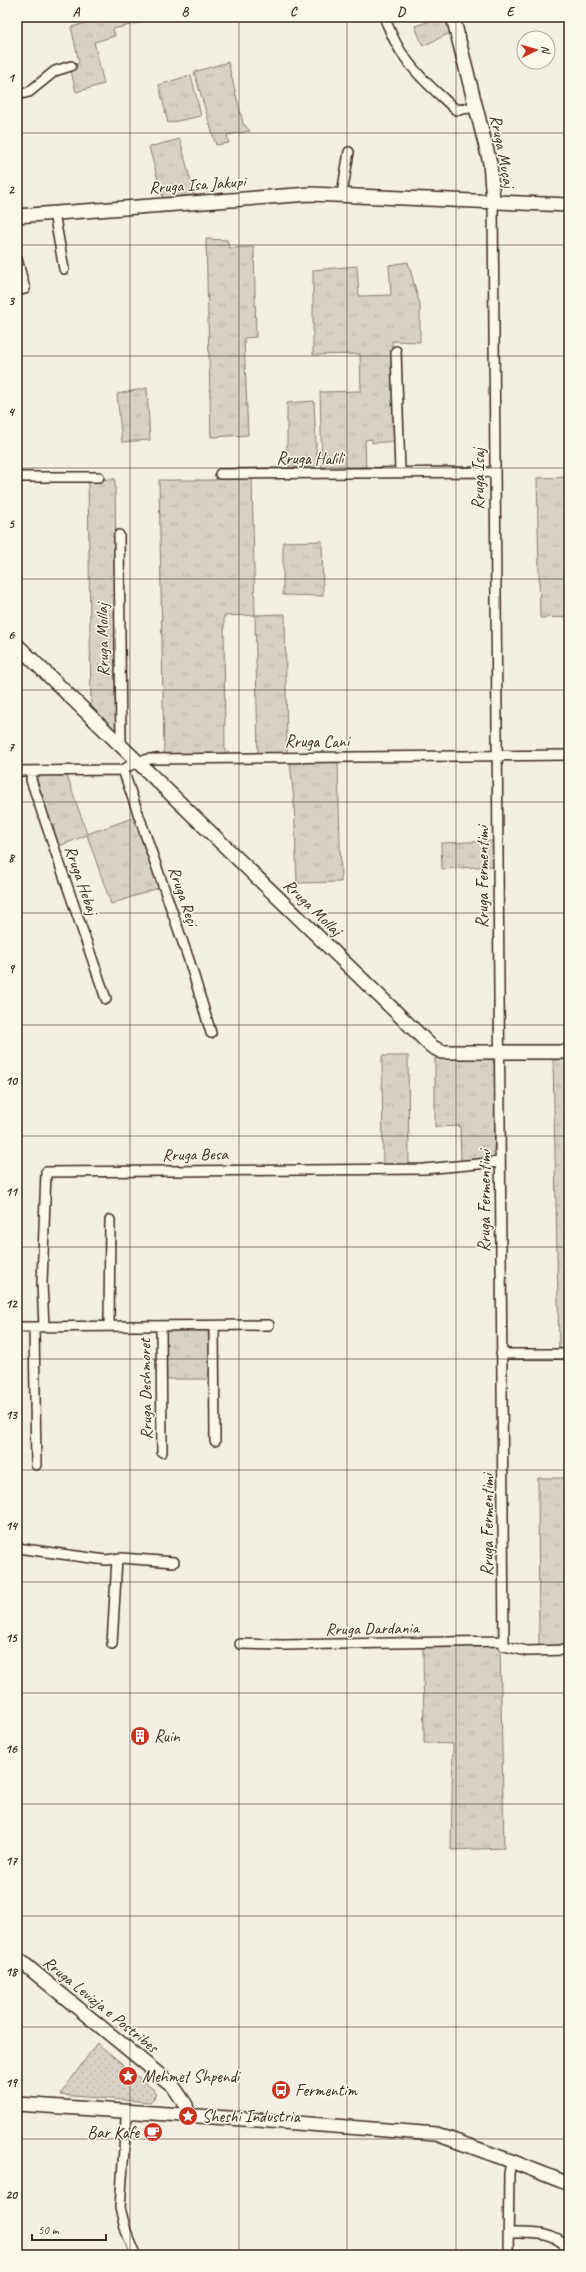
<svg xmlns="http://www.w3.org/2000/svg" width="586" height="2272" viewBox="0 0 586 2272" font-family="Caveat,sans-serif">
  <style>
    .grass { fill: url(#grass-tufts); stroke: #8a7e72 }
    .park { fill: url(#park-dots); stroke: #8a7e72 }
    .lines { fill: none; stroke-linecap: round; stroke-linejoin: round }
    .street-casing { stroke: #3b2a1e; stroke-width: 12 }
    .secondary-casing { stroke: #3b2a1e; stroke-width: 16 }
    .street { stroke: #fbf7ec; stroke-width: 9 }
    .secondary { stroke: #fbf7ec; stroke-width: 13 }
    .grid { fill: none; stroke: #3b2a1e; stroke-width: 1; stroke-opacity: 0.55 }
    .labels { text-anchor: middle; stroke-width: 3; stroke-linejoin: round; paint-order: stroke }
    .street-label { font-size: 17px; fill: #3b2a1e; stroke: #fbf7ec }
    .poi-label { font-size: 17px; fill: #3b2a1e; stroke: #fbf7ec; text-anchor: start }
    .neatline { fill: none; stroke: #3b2a1e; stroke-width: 1.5 }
    .grid-label { font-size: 13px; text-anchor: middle; font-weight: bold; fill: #3b2a1e }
  </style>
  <defs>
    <pattern id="grass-tufts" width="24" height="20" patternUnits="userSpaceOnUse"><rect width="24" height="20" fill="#d8d1c6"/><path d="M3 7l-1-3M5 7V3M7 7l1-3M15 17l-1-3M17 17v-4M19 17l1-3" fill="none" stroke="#bab4aa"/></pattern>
    <pattern id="park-dots" width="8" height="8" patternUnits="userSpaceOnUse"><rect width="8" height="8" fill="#d8d1c6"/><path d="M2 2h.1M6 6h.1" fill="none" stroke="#bab4aa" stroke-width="1.8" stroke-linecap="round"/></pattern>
  </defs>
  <rect width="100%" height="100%" fill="#f3efe4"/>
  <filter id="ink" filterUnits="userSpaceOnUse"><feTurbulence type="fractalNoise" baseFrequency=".025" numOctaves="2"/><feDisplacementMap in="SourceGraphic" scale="8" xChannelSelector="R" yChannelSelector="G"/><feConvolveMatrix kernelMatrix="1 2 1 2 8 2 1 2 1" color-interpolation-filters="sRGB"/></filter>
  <g filter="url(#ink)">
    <path class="grass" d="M 110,17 L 142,17 L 143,22 L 113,29 L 115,36 L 94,42 L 104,84 L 76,92 L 71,71 L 79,62 L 71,27 Z
      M 443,17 L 447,17 L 452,32 L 423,46 L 415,26 Z
      M 228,62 L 243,123 L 250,131 L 227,135 L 229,143 L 216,145 L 194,72 Z
      M 191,75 L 201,116 L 168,123 L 159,85 Z
      M 180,139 L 194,195 L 163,198 L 149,147 Z
      M 206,239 L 227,240 L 229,248 L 254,247 L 256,337 L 244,338 L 248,435 L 211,437 Z
      M 408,262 L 420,305 L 420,342 L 392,341 L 396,441 L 372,443 L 372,439 L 365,440 L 366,470 L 322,469 L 320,392 L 361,391 L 360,354 L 313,355 L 313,270 L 357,266 L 359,296 L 391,295 L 389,265 Z
      M 147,388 L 150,440 L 122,442 L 117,394 Z
      M 314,401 L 317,469 L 290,471 L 287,455 L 287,403 Z
      M 252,477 L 255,615 L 285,614 L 287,753 L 258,754 L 255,615 L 224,616 L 225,754 L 164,755 L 159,480 L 212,480 Z
      M 569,477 L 569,617 L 540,618 L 537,478 Z
      M 115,479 L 118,725 L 117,732 L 115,733 L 91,710 L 88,480 Z
      M 322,541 L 323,596 L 283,595 L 283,542 Z
      M 290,761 L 338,762 L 341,882 L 297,883 L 294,801 Z
      M 66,773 L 87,834 L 136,817 L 161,887 L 111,904 L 87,835 L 57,847 L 35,784 L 39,774 Z
      M 494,841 L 493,866 L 442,869 L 441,843 Z
      M 382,1056 L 408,1056 L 409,1166 L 383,1166 Z
      M 435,1058 L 483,1058 L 493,1060 L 495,1066 C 495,1081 499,1147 491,1156 C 485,1164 471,1161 461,1161 L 460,1126 L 435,1127 Z
      M 569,1059 L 569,1350 L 559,1350 L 553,1060 Z
      M 164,1329 L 206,1331 L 211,1336 L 211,1379 L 163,1379 Z
      M 538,1478 L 569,1478 L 569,1647 L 539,1648 Z
      M 500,1646 L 504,1848 L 451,1850 L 453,1744 L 424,1743 L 423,1647 Z"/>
    <path class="park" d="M 97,2043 L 154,2090 L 157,2095 L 150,2102 L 60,2095 Z"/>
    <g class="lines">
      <g class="street-casing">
        <path id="street" d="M 384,17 C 390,30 395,45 404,56 C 418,77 438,93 456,110 L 476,107
          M 17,95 L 29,92 L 55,71 L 71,66
          M 342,194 L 349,152
          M 493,201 L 504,1646 L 527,1651 L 569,1650
          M 54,213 L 64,269
          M 17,259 L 25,289 L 21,290
          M 396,351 L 400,472
          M 220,474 L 494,472
          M 17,477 L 99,477
          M 119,535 L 121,745
          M 123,770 L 190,963 L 211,1033
          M 17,771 L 123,770 L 137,761 L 151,759 L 569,755
          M 32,771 L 31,780 L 106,999
          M 109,1326 L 110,1220
          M 161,1326 L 162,1452
          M 214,1326 L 215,1441
          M 17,1327 L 269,1325
          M 34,1327 L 36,1465
          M 44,1327 L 42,1283 L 46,1172 L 424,1169 L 500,1162
          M 501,1354 L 569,1354
          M 17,1548 L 106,1560 L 121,1558 L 174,1562
          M 112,1644 L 117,1559
          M 240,1644 L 283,1645 L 504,1641
          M 131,2113 L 126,2119 L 120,2208 L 126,2231 L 136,2255
          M 509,2233 C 531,2233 554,2231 569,2249
          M 508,2255 L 509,2174 L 511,2161"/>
      </g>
      <g class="secondary-casing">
        <path id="secondary" d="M 453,17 L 490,163 L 493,201
          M 17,216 L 310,194 L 569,205
          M 17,645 L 431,1046 L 442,1052 L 569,1052
          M 17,1958 L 173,2086 L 186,2105 L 188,2116
          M 17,2104 L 258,2120 L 436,2134 L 511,2161 L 569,2184"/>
      </g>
      <use href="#street" class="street"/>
      <use href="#secondary" class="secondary"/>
    </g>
  </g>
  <path class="grid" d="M 130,17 L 130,2255M 239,17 L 239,2255M 347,17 L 347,2255M 456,17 L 456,2255M 17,133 L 569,133M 17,245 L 569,245M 17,356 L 569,356M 17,468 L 569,468M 17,579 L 569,579M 17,690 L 569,690M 17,802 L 569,802M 17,913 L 569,913M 17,1025 L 569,1025M 17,1136 L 569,1136M 17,1247 L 569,1247M 17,1359 L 569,1359M 17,1470 L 569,1470M 17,1582 L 569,1582M 17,1693 L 569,1693M 17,1804 L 569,1804M 17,1916 L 569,1916M 17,2027 L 569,2027M 17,2139 L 569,2139"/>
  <defs>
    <g id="building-disc" transform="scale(1)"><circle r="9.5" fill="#c8321e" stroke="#fbf7ec"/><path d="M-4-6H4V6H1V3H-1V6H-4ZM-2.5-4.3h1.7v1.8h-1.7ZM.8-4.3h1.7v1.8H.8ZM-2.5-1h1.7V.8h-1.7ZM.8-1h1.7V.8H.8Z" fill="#fff"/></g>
    <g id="sight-disc" transform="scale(1)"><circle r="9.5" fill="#c8321e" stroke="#fbf7ec"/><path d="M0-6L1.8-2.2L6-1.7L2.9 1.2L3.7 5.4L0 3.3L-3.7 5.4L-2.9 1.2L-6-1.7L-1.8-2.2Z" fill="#fff"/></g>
    <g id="bus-disc" transform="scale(1)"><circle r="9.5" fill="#c8321e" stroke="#fbf7ec"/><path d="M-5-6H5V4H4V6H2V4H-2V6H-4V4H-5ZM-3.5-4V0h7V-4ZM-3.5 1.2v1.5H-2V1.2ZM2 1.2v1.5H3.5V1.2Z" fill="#fff"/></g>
    <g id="cafe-disc" transform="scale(1)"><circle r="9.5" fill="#c8321e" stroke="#fbf7ec"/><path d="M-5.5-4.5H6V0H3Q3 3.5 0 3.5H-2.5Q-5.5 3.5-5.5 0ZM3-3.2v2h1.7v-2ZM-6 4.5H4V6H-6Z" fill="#fff"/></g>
  </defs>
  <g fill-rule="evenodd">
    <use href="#building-disc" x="140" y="1736"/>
    <use href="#sight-disc" x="128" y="2076"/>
    <use href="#bus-disc" x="281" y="2090"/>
    <use href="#sight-disc" x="188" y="2116"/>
    <use href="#cafe-disc" x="153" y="2132"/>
  </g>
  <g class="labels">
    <g class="street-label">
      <text transform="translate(503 151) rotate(79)" y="6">Rruga Muçaj</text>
      <text transform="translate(197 184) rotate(-4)" y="6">Rruga Isa Jakupi</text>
      <text x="310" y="464">Rruga Halili</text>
      <text transform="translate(478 479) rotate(-90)" y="6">Rruga Isaj</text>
      <text transform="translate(102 640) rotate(-91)" y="6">Rruga Mollaj</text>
      <text x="317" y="747">Rruga Cani</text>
      <text transform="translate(482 877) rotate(-90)" y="6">Rruga Fermentimi</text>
      <text transform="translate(82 880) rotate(71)" y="6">Rruga Hebaj</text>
      <text transform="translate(184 896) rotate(71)" y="6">Rruga Reçi</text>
      <text transform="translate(313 907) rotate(44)" y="6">Rruga Mollaj</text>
      <text transform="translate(195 1154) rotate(-1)" y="6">Rruga Besa</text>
      <text transform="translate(484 1201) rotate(-90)" y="6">Rruga Fermentimi</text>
      <text transform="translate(145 1389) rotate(-91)" y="6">Rruga Deshmoret</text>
      <text transform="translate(487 1525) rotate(-90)" y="6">Rruga Fermentimi</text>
      <text transform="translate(372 1628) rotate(-1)" y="6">Rruga Dardania</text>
      <text transform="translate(101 2004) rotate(39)" y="6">Rruga Levizja e Postribes</text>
    </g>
    <g class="poi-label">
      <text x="154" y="1742">Ruin</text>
      <text x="142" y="2082">Mehmet Shpendi</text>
      <text x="295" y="2096">Fermentim</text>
      <text x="202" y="2122">Sheshi Industria</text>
      <text x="139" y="2138" text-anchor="end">Bar Kafe</text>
    </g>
  </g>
  <rect width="586" height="2272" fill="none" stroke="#fbf7ec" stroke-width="44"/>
  <g transform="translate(536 50) rotate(85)"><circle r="19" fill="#fbf7ec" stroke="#aea59a"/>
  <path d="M0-3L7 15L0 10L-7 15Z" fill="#c8321e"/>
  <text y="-6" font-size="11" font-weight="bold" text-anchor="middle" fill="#3b2a1e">N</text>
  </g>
  <path d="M32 2234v6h74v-6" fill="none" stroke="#3b2a1e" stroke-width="2"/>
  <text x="38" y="2234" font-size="12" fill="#3b2a1e" stroke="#fbf7ec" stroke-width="3" paint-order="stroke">50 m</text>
  <rect x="22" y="22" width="542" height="2228" class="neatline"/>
  <g class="grid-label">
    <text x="76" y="16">A</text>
    <text x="185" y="16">B</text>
    <text x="293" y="16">C</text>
    <text x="401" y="16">D</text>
    <text x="510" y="16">E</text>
    <text x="11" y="82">1</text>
    <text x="11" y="194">2</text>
    <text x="11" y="305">3</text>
    <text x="11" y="416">4</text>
    <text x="11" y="528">5</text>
    <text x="11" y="639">6</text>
    <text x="11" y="751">7</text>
    <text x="11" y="862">8</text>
    <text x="11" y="973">9</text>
    <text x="11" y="1085">10</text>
    <text x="11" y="1196">11</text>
    <text x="11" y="1308">12</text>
    <text x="11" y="1419">13</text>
    <text x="11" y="1530">14</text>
    <text x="11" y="1642">15</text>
    <text x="11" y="1753">16</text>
    <text x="11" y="1865">17</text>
    <text x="11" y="1976">18</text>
    <text x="11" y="2087">19</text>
    <text x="11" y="2199">20</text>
  </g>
</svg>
